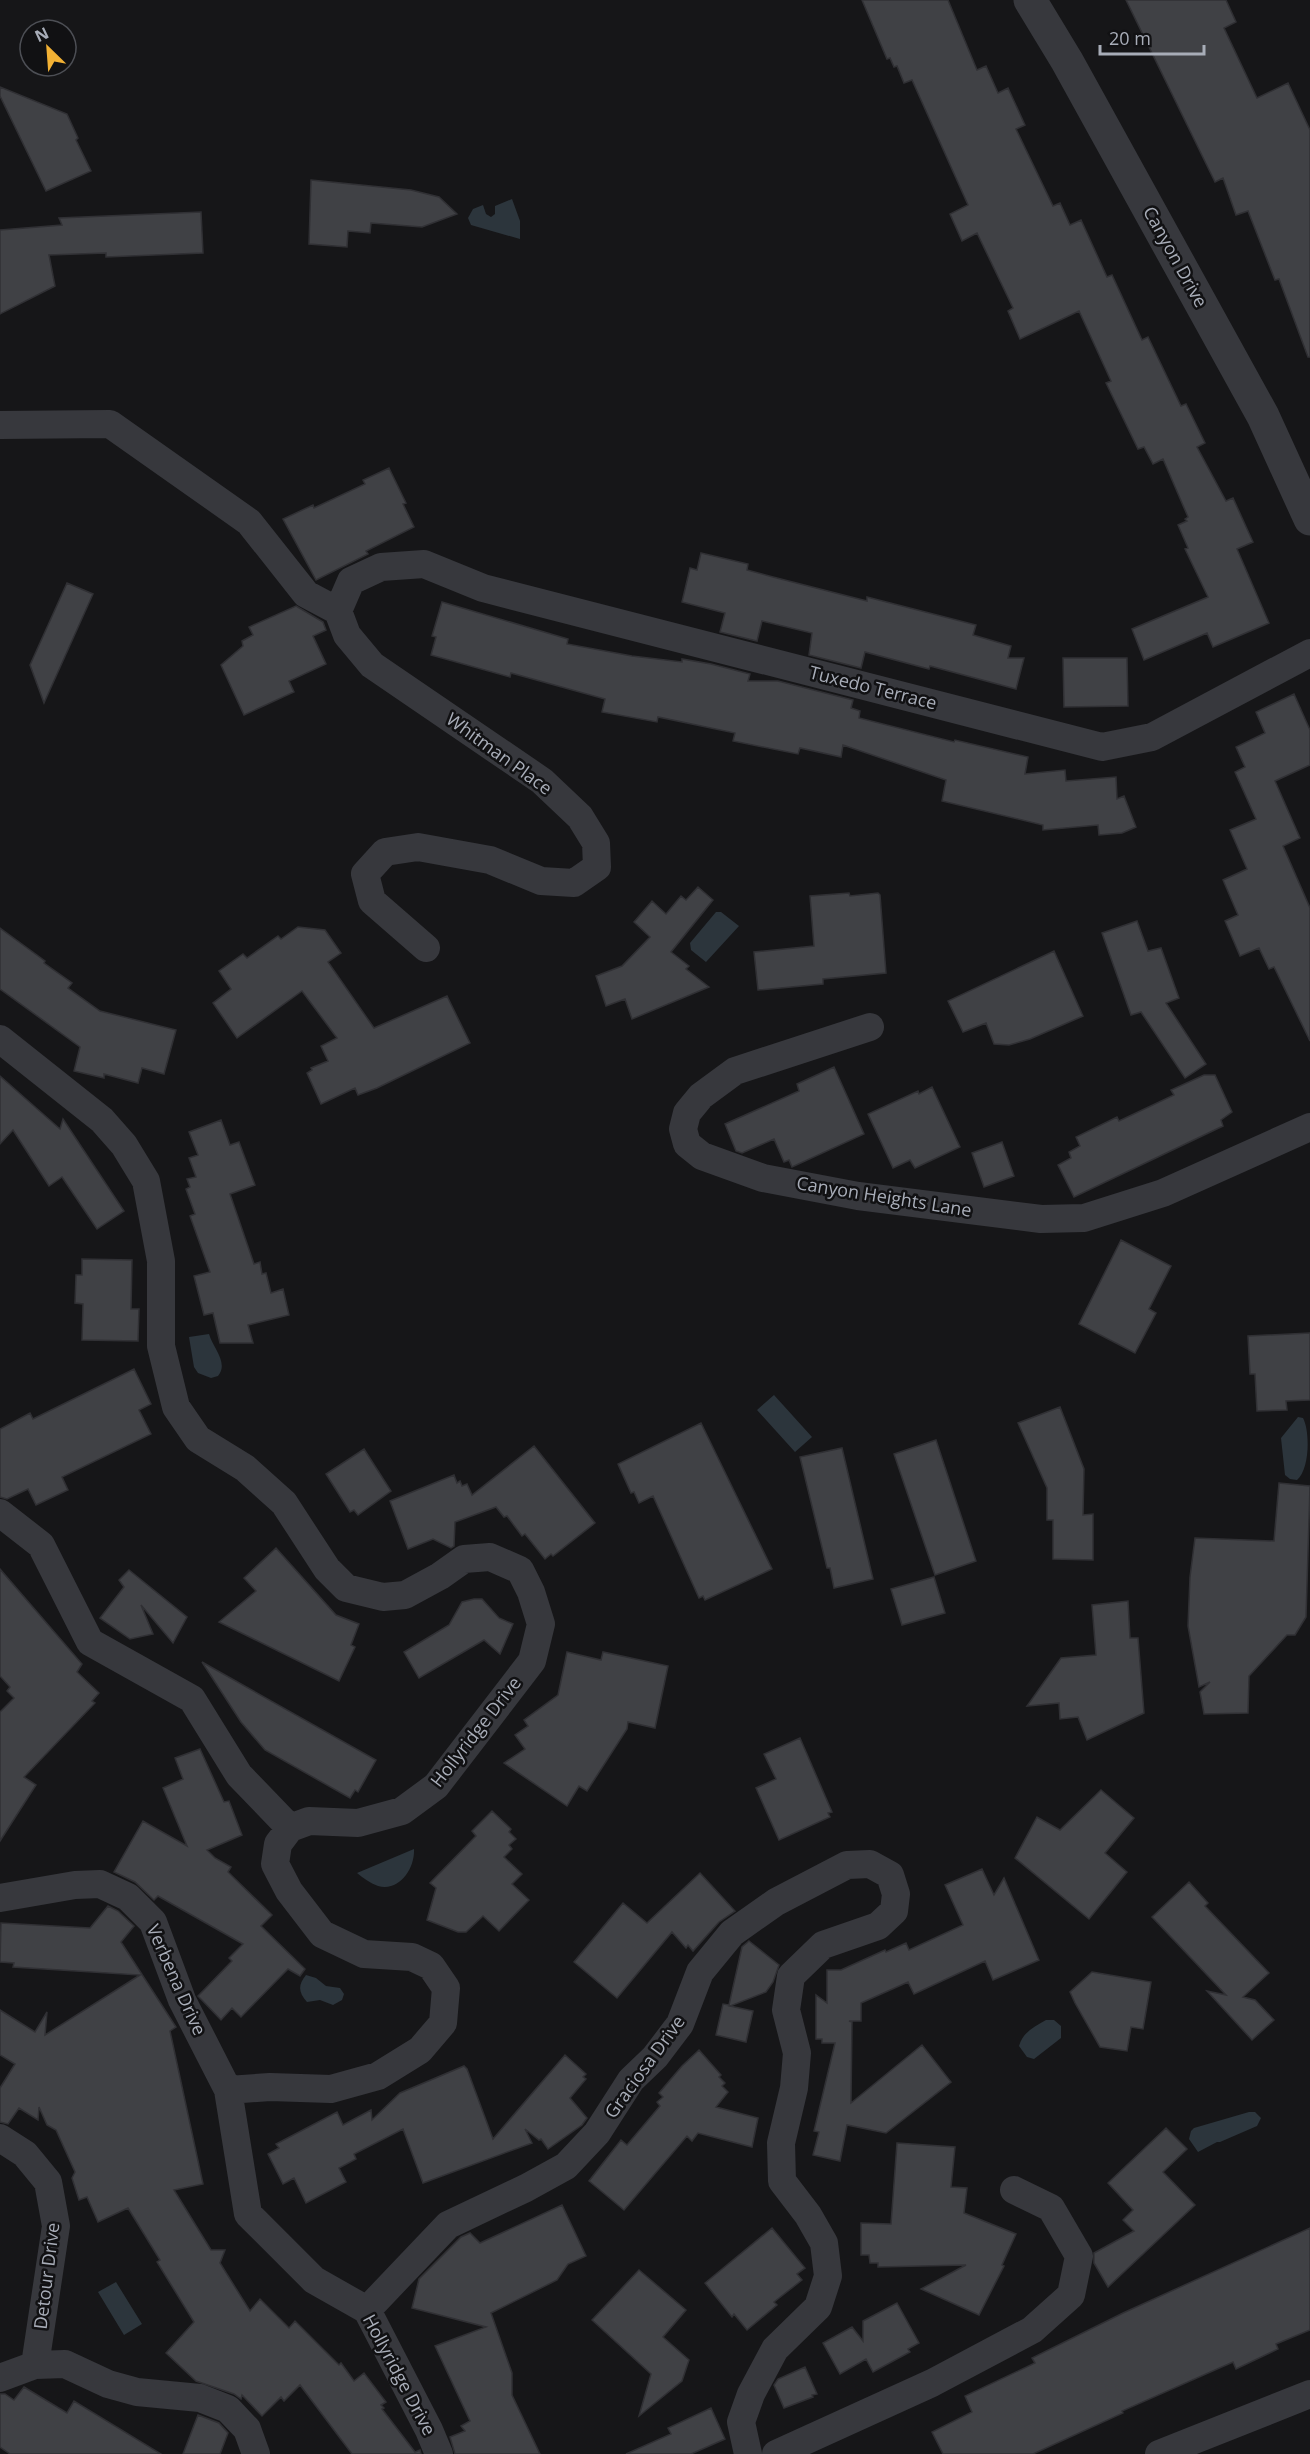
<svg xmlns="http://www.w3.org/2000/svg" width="1310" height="2454" viewBox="0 0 1310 2454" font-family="'Open Sans',sans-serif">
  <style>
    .water { fill: #2c353c }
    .building { fill: #404145; stroke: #303034; stroke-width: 1.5 }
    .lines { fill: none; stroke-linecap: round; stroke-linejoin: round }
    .minor { stroke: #37383d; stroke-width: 28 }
    .tertiary { stroke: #37383d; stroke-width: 33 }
    .labels { text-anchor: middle; stroke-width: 5; stroke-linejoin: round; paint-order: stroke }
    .street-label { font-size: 18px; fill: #a8adb8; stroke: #111113 }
  </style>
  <rect width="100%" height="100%" fill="#161618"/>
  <path class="water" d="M 512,199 L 520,221 L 520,239 L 471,225 L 468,218 L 473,209 L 483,205 L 486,214 L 491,217 L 495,214 L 495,206 Z
    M 716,912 L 721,912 L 739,926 L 706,962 L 691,950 L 690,943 Z
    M 209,1334 C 213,1348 229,1363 218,1376 L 211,1378 L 198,1373 L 194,1367 L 189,1337 Z
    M 774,1395 L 812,1437 L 795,1452 L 757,1410 Z
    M 1298,1417 L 1303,1418 C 1310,1431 1310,1469 1297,1480 L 1290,1479 L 1285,1475 L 1281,1438 Z
    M 414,1849 C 415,1868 400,1892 378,1886 C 370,1883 363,1878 357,1873 Z
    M 306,1975 L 316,1978 L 326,1986 L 340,1988 L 344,1994 L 342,2000 L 333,2005 L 320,2000 L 307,2002 C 298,1992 298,1985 306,1975 Z
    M 1046,2020 L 1054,2020 L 1061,2026 L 1061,2038 L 1034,2059 L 1027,2057 L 1019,2046 C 1023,2032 1034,2027 1046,2020 Z
    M 1249,2112 L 1255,2112 L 1261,2118 L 1257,2126 L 1220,2142 L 1217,2142 L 1198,2152 L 1189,2139 L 1191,2131 L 1194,2128 Z
    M 116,2282 L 142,2324 L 124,2335 L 98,2292 Z"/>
  <path class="building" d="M 862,0 L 948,0 L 977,70 L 986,66 L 998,93 L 1008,88 L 1025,125 L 1016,129 L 1053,206 L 1060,203 L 1070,225 L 1081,220 L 1107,277 L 1112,275 L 1142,340 L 1148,337 L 1181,406 L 1186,404 L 1205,443 L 1197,447 L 1226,501 L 1233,498 L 1253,542 L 1237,549 L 1269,623 L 1213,647 L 1207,633 L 1144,660 L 1132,629 L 1208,597 L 1185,549 L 1188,548 L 1178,525 L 1187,521 L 1185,519 L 1188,517 L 1163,459 L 1153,464 L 1144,447 L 1138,449 L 1106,383 L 1111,381 L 1079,311 L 1020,339 L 1008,311 L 1013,308 L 977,233 L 962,241 L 950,214 L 968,205 L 912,80 L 904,83 L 897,66 L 894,67 L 890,58 L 887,59 Z
    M 1126,0 L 1226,0 L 1236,22 L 1224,28 L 1257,98 L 1288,83 L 1310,130 L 1310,357 L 1308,357 L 1279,279 L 1275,280 L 1248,211 L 1236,215 L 1223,178 L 1215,182 Z
    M 0,87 L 67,114 L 78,138 L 76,140 L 91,171 L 46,191 L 0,96 Z
    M 311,180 L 411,190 L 439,197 L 457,214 L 422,227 L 371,223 L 370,233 L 348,231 L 347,247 L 309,244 Z
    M 201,212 L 203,253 L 106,257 L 106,253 L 49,255 L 55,286 L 0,314 L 0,230 L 62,225 L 59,218 Z
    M 389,468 L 406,503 L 403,504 L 414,527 L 366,551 L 368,554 L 316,580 L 283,519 L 313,505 L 314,508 L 365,484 L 363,480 Z
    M 701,553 L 748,564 L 747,570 L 773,577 L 867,601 L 867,597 L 976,625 L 973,635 L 1011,646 L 1008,658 L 1024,658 L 1016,689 L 930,666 L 929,669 L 865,652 L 861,668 L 809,655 L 812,633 L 762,621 L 757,641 L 720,632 L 725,613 L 682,602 L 690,568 L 697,570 Z
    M 67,583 L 93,594 L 44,703 L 30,665 Z
    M 442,602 L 568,639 L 567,644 L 632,656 L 682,662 L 682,659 L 711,664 L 750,674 L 748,681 L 778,681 L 853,700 L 851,708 L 860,711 L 859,718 L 954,742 L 955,740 L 1028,757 L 1025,774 L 1065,770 L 1066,781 L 1116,777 L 1117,799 L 1124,796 L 1136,827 L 1122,833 L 1099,835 L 1098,825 L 1043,830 L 1043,825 L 942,801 L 946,780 L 843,745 L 841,757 L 800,748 L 798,754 L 733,741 L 735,733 L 658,717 L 657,722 L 602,712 L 605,699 L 511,673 L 510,677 L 431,655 L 436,637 L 432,636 Z
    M 296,606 L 323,622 L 326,630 L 313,636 L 326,664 L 289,681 L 294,692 L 244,715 L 221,665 L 243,646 L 242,641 L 253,635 L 249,627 Z
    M 1063,658 L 1127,658 L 1128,706 L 1064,707 Z
    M 1294,694 L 1310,730 L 1310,765 L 1275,781 L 1300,838 L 1283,846 L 1310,908 L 1310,1041 L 1274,967 L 1269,969 L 1259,948 L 1240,956 L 1225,921 L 1238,915 L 1223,880 L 1247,869 L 1230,830 L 1256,819 L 1235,772 L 1245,767 L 1236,747 L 1265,733 L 1256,712 Z
    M 698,887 L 713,900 L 671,952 L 689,966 L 686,969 L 709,987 L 632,1019 L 625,999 L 606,1006 L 596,976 L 622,966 L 650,937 L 634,922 L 652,901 L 666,914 L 681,896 L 686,900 Z
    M 849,893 L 850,896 L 878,893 L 880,895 L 886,973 L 823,979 L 823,984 L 758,990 L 754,952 L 814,946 L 810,896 Z
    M 1137,921 L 1148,951 L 1161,948 L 1179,998 L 1166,1003 L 1206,1064 L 1185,1078 L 1141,1012 L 1131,1015 L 1102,933 Z
    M 298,927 L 325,930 L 341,953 L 328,962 L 374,1028 L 447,996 L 470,1043 L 377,1088 L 358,1095 L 355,1088 L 321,1104 L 307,1073 L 312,1070 L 311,1068 L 328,1061 L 321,1046 L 337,1038 L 302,991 L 237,1038 L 213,1003 L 231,989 L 219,971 L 243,954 L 247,958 L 278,936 L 281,939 Z
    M 0,928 L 45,961 L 44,963 L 72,983 L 68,988 L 100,1011 L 176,1030 L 164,1074 L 142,1068 L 138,1083 L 104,1074 L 104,1078 L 74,1071 L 80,1047 L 0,989 Z
    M 1054,951 L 1083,1016 L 1030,1039 L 1009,1045 L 994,1044 L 986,1023 L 963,1032 L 948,1001 Z
    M 834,1067 L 864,1134 L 792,1167 L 789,1160 L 784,1162 L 774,1139 L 742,1153 L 736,1151 L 725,1124 L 799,1091 L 797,1084 Z
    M 1204,1075 L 1215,1075 L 1232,1112 L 1221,1120 L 1223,1126 L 1074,1197 L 1058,1165 L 1071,1158 L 1069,1152 L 1080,1146 L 1076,1137 L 1117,1117 L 1119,1121 L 1174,1095 L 1171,1090 Z
    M 0,1076 L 60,1129 L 63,1119 L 124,1211 L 97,1229 L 62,1177 L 49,1186 L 13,1130 L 0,1144 Z
    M 932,1087 L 960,1147 L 915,1168 L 910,1160 L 893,1168 L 868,1114 L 918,1091 L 919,1094 Z
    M 221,1120 L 230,1145 L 239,1142 L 255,1185 L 230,1194 L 254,1264 L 260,1262 L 262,1274 L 266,1273 L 271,1293 L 283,1289 L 289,1315 L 248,1325 L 253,1343 L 220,1343 L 213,1313 L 204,1315 L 194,1276 L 210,1272 L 190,1216 L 195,1214 L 186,1189 L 190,1187 L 187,1179 L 196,1177 L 189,1158 L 198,1155 L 189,1132 Z
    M 1002,1142 L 1014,1176 L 984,1187 L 972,1153 Z
    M 1121,1240 L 1171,1266 L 1149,1309 L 1156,1313 L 1135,1353 L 1079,1324 Z
    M 82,1259 L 132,1260 L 131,1309 L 139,1309 L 138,1341 L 82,1340 L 83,1304 L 75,1303 L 76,1275 L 82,1275 Z
    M 1310,1333 L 1310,1400 L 1286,1401 L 1287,1410 L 1257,1411 L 1255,1374 L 1250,1374 L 1248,1336 Z
    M 134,1369 L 151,1404 L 139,1410 L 151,1434 L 62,1477 L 68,1490 L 36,1505 L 28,1489 L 7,1499 L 0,1497 L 0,1429 L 30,1413 L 33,1419 Z
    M 1060,1407 L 1084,1469 L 1083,1515 L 1093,1514 L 1093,1560 L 1053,1559 L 1053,1520 L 1047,1520 L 1047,1488 L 1018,1423 Z
    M 701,1423 L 772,1569 L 705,1600 L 703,1596 L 699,1598 L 653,1496 L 639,1503 L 634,1492 L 631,1493 L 618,1464 Z
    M 936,1440 L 976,1561 L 935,1575 L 894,1454 Z
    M 534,1446 L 595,1523 L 553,1556 L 551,1554 L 545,1559 L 525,1534 L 522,1536 L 507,1516 L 504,1517 L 496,1507 L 455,1522 L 454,1546 L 451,1548 L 433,1539 L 408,1549 L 390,1501 L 454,1475 L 457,1483 L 460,1481 L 462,1486 L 467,1484 L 472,1495 Z
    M 842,1448 L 873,1579 L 834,1588 L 830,1568 L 827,1568 L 800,1457 Z
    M 364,1449 L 391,1491 L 358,1515 L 354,1510 L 350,1512 L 326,1474 Z
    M 1279,1483 L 1310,1486 L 1306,1617 L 1295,1635 L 1287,1635 L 1249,1676 L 1248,1713 L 1204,1714 L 1200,1692 L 1210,1682 L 1199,1687 L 1188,1626 L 1190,1577 L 1195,1538 L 1274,1541 Z
    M 276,1548 L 336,1615 L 359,1624 L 351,1645 L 355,1647 L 339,1681 L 219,1622 L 256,1591 L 244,1578 Z
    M 0,1569 L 82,1664 L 77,1672 L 99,1693 L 92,1701 L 95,1703 L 24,1777 L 36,1785 L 0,1841 L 0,1712 L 14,1698 L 7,1691 L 10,1687 L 0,1676 Z
    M 129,1570 L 187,1617 L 173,1643 L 141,1605 L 153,1634 L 130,1639 L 100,1618 L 124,1587 L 119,1580 Z
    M 934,1577 L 945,1613 L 902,1625 L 891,1589 Z
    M 474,1599 L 482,1599 L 499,1618 L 513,1624 L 500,1654 L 484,1640 L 419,1678 L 404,1652 L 449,1625 L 462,1602 Z
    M 1128,1601 L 1130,1638 L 1138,1638 L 1144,1713 L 1087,1740 L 1078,1717 L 1060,1719 L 1059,1703 L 1027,1706 L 1061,1658 L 1096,1655 L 1092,1605 Z
    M 567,1652 L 601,1660 L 603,1652 L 668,1666 L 655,1728 L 628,1722 L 627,1729 L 587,1791 L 579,1786 L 567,1806 L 504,1763 L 525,1749 L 515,1735 L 528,1726 L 524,1720 L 558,1695 Z
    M 202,1662 L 376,1760 L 358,1792 L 355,1790 L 350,1798 L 265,1750 L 241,1722 Z
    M 800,1738 L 832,1812 L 828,1813 L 830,1817 L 779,1840 L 756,1788 L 776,1779 L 764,1754 Z
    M 200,1749 L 224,1802 L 229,1801 L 242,1835 L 207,1850 L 215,1858 L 231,1867 L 228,1872 L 272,1915 L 261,1926 L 305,1969 L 300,1976 L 288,1969 L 241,2017 L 232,2008 L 221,2020 L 198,1996 L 232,1961 L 229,1958 L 243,1944 L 158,1896 L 154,1900 L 135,1882 L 114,1872 L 143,1821 L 187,1846 L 163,1788 L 183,1779 L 175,1758 Z
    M 1101,1790 L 1134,1818 L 1105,1853 L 1127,1872 L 1089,1919 L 1015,1858 L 1037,1817 L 1060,1830 Z
    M 492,1811 L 511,1829 L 509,1832 L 516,1839 L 509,1845 L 512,1849 L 504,1857 L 522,1874 L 512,1884 L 529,1900 L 499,1931 L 483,1916 L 466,1932 L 458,1932 L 427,1920 L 436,1888 L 430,1883 L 476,1836 L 472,1831 Z
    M 982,1869 L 994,1895 L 1004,1878 L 1039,1960 L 993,1980 L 985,1961 L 914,1994 L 908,1982 L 861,2003 L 861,2021 L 849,2021 L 852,2022 L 851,2103 L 922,2045 L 951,2082 L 886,2133 L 847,2125 L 840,2161 L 813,2155 L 819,2132 L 814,2131 L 835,2043 L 822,2043 L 822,2039 L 816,2039 L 816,1995 L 827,2003 L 827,1970 L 841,1970 L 885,1950 L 886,1952 L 906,1943 L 909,1950 L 963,1925 L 945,1885 Z
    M 700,1873 L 735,1911 L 719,1922 L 693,1951 L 688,1945 L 686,1948 L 672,1932 L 617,1998 L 574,1962 L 623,1903 L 647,1923 Z
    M 1189,1882 L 1208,1903 L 1205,1906 L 1269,1973 L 1243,1997 L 1255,2000 L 1274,2020 L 1252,2040 L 1207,1991 L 1226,1995 L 1152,1917 Z
    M 108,1906 L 118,1911 L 134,1926 L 121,1942 L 176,2027 L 170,2031 L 203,2184 L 174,2190 L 211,2250 L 225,2250 L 220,2263 L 250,2311 L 260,2299 L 289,2328 L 295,2321 L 339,2365 L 341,2363 L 354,2381 L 364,2373 L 386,2402 L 381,2405 L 384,2408 L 382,2409 L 415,2452 L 420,2450 L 421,2454 L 352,2454 L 300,2385 L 284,2401 L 281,2397 L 262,2416 L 242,2395 L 241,2399 L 234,2394 L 196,2381 L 166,2353 L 194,2322 L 157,2262 L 160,2260 L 128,2208 L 98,2222 L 87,2197 L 79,2200 L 72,2178 L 75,2172 L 56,2130 L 47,2125 L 39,2107 L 38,2120 L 19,2108 L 8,2124 L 0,2122 L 0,2088 L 15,2064 L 0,2055 L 0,2010 L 35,2032 L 47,2012 L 45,2035 L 140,1975 L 13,1967 L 14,1963 L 0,1962 L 1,1923 L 90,1928 Z
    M 749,1941 L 779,1965 L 773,1982 L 766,1992 L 730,2006 L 753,2011 L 746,2042 L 716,2035 L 723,2004 L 729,2005 L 742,1947 Z
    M 1092,1972 L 1151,1982 L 1143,2029 L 1131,2027 L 1127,2051 L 1100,2047 L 1075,2003 L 1070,1992 Z
    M 699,2050 L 721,2075 L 719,2077 L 725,2083 L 722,2086 L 728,2092 L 716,2107 L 758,2118 L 752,2147 L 698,2133 L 692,2141 L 687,2136 L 624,2210 L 589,2181 L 621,2140 L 627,2145 L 660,2106 L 657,2102 L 663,2097 L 659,2093 L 682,2066 Z
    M 565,2055 L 586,2074 L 583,2077 L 586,2079 L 570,2098 L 587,2118 L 582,2125 L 548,2149 L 541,2139 L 539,2140 L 525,2129 L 532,2143 L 423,2183 L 403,2129 L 354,2154 L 356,2159 L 339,2168 L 346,2182 L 306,2203 L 294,2178 L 283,2184 L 268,2154 L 279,2148 L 276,2144 L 337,2112 L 343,2125 L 371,2110 L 372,2120 L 400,2093 L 464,2066 L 467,2069 L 493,2139 Z
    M 1166,2128 L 1187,2149 L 1163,2172 L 1195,2205 L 1108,2287 L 1094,2263 L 1094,2253 L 1134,2231 L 1123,2220 L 1133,2210 L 1108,2183 Z
    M 897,2143 L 955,2147 L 951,2187 L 967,2188 L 964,2213 L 1016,2234 L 1002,2265 L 1004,2266 L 979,2315 L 921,2289 L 966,2265 L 878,2267 L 878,2263 L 870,2263 L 869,2255 L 861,2255 L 861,2223 L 891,2224 Z
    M 562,2205 L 586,2256 L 568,2264 L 557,2280 L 491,2313 L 512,2373 L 512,2395 L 540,2454 L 455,2454 L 450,2437 L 465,2431 L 461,2426 L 470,2421 L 435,2346 L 486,2327 L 412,2308 L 419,2279 L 461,2237 L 470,2233 L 480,2243 Z
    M 772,2228 L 805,2268 L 797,2274 L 802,2280 L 774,2302 L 777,2305 L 747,2330 L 734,2314 L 732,2317 L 705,2283 Z
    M 1310,2228 L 1310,2330 L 1276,2344 L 1278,2349 L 1236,2369 L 1233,2362 L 1122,2411 L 1123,2413 L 1033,2454 L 943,2454 L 932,2432 L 972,2412 L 965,2396 L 1035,2363 L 1032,2358 L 1123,2313 Z
    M 639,2270 L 686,2310 L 663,2337 L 689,2360 L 682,2381 L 639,2416 L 651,2374 L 592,2320 Z
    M 897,2303 L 919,2343 L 908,2349 L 910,2352 L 873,2372 L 866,2359 L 840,2374 L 823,2343 L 852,2327 L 863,2341 L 863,2321 Z
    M 805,2367 L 817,2394 L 812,2395 L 813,2397 L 784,2408 L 774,2385 L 778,2379 Z
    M 24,2387 L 67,2413 L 74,2401 L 161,2454 L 10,2454 L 0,2447 L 0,2394 L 5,2394 L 14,2400 Z
    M 711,2408 L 725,2439 L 691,2454 L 626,2454 L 671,2434 L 668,2428 Z
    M 198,2415 L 219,2423 L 228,2433 L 220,2454 L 183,2454 Z"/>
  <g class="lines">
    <path class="minor" d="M 0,425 L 110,424 L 249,522 L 306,594 L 338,611
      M 426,948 L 372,901 L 365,874 L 385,852 L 418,847 L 490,860 L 541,881 L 574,883 L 597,867 L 596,843 L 580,817 L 542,781 L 372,665 L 347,635 L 338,611 L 351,581 L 381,567 L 424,564 L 483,588 L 1102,747 L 1152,737 L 1310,653
      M 870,1027 L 735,1071 L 701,1096 L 687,1113 L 683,1129 L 687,1144 L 702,1156 L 763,1178 L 858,1196 L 1041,1219 L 1084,1218 L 1163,1193 L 1310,1127
      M 0,1039 L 102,1120 L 124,1145 L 146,1181 L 161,1261 L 161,1346 L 176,1407 L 198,1439 L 245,1468 L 284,1503 L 327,1569 L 346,1588 L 383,1597 L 405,1595 L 440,1576 L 464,1559 L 490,1557 L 520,1570 L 531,1592 L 541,1624 L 532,1661 L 436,1786 L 402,1811 L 358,1823 L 309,1821 L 290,1828 L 278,1844 L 275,1864 L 289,1891 L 322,1934 L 364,1954 L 412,1957 L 431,1966 L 446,1988 L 443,2023 L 420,2050 L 378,2076 L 331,2089 L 270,2087 L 228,2090
      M 0,1513 L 41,1545 L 90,1642 L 192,1699 L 239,1775 L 290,1828
      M 0,1898 L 75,1885 L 100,1884 L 128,1897 L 153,1922 L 182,2000 L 228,2090 L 248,2214 L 314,2280 L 367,2310 L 429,2430 L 439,2454
      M 0,2138 L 25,2154 L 48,2182 L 56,2226 L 35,2365
      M 367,2310 L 448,2225 L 526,2188 L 566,2166 L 597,2133 L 631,2080 L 655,2057 L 680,2024 L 700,1972 L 732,1933 L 776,1902 L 847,1865 L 870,1864 L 890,1875 L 896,1894 L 894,1911 L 878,1926 L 823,1945 L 791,1976 L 786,2010 L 797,2053 L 794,2088 L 781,2143 L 782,2181 L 808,2215 L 824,2243 L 828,2276 L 818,2307 L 775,2349 L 751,2394 L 741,2422 L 748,2454
      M 0,2378 L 35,2365 L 65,2364 L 108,2384 L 137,2392 L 200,2398 L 228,2409 L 247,2429 L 256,2454
      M 776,2454 L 932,2383 L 1032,2330 L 1071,2295 L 1079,2256 L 1051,2208 L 1014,2190
      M 1159,2454 L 1310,2394"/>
    <path class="tertiary" d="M 1030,0 L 1067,61 L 1263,416 L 1310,519"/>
  </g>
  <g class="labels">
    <g class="street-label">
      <text transform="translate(1175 257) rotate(61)" y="6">Canyon Drive</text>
      <text transform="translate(873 688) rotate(14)" y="6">Tuxedo Terrace</text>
      <text transform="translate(499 754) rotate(36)" y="6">Whitman Place</text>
      <text transform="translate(884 1197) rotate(9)" y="6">Canyon Heights Lane</text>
      <text transform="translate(476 1732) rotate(-52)" y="6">Hollyridge Drive</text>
      <text transform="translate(176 1980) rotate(66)" y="6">Verbena Drive</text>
      <text transform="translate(645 2067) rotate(-54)" y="6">Graciosa Drive</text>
      <text transform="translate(47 2276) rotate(-83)" y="6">Detour Drive</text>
      <text transform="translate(399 2375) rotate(62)" y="6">Hollyridge Drive</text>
    </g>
  </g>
  <g transform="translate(48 48) rotate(335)"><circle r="28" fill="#111113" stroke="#4d4f55" stroke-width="1.5"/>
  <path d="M0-4.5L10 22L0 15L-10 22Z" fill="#f2b134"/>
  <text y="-9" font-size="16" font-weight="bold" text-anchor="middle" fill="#a8adb8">N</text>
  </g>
  <path d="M1100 45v9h104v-9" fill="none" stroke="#a8adb8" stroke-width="3"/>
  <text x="1109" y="45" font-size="18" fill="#a8adb8" stroke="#111113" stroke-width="4.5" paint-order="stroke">20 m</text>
</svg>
